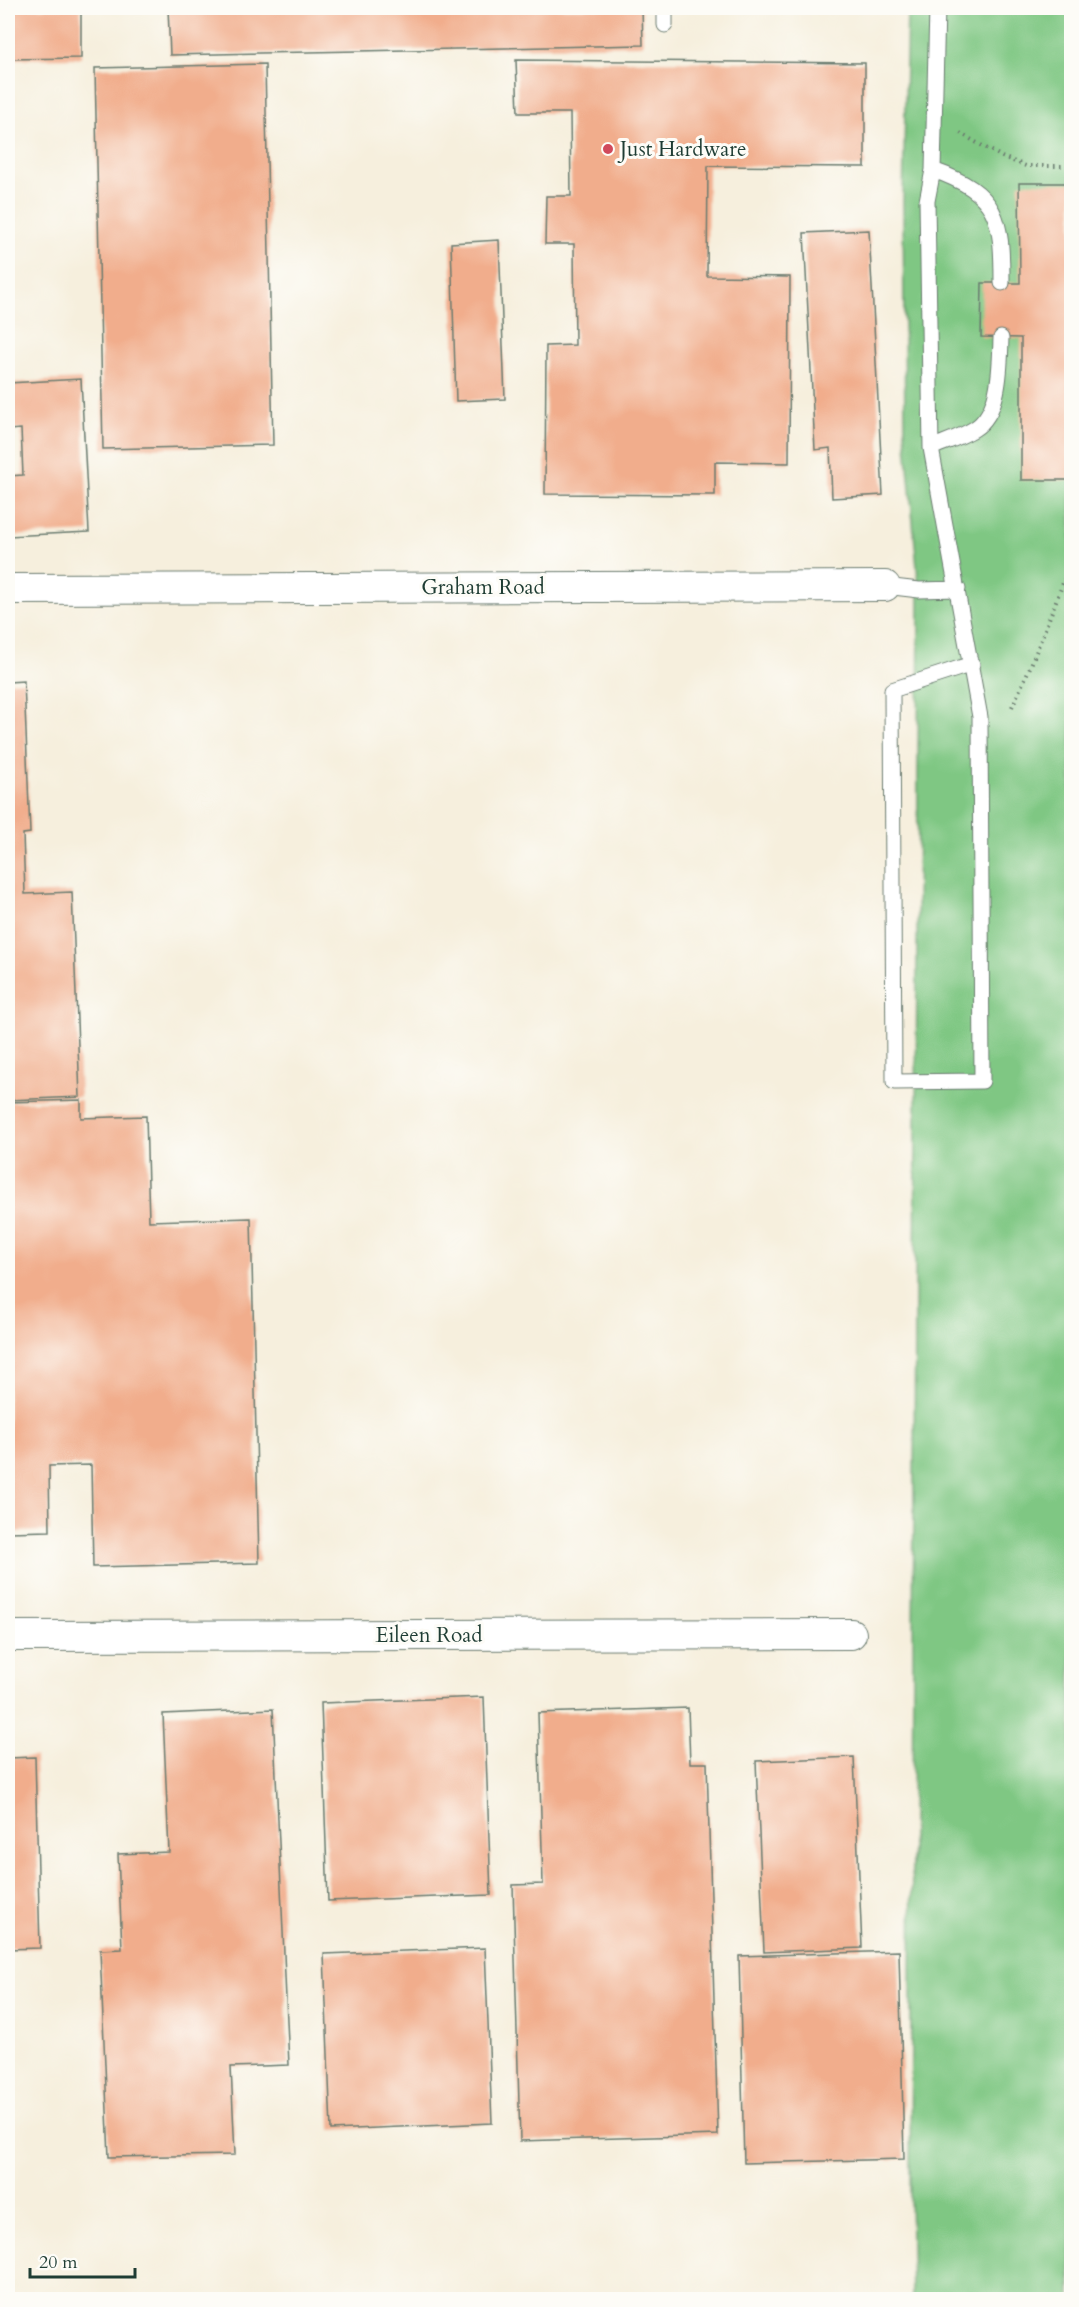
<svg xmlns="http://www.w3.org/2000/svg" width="1079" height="2307" viewBox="0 0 1079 2307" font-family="Cardo,serif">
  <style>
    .green { fill: #7fc783; stroke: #4f825c; stroke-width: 1.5 }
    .building { fill: #f1ad8c }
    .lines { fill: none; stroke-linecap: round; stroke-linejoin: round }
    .lane-casing { stroke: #6a7b6f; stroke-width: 17 }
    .street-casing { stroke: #6a7b6f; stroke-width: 32 }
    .path { stroke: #6a7b6f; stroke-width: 4; stroke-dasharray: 1.5 4.5; stroke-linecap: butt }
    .lane { stroke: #fff; stroke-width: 15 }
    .street { stroke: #fff; stroke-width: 30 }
    .poi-dot { fill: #d1495b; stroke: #fdfcf7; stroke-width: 2 }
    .labels { text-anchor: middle; stroke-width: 6; stroke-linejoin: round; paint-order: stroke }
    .poi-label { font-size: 21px; fill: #1f3d34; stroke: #fdfcf7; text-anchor: start }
    .street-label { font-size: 21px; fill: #1f3d34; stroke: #fdfcf7 }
  </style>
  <rect width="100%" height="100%" fill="#fdfcf7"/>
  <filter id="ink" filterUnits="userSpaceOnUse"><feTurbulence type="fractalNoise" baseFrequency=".0167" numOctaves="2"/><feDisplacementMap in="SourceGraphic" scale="12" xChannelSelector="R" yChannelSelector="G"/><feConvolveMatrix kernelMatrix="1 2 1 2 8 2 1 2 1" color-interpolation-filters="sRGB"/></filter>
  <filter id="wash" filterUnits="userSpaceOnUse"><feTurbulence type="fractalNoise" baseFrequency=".008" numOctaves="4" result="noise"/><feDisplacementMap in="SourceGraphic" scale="24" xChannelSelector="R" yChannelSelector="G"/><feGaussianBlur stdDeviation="1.35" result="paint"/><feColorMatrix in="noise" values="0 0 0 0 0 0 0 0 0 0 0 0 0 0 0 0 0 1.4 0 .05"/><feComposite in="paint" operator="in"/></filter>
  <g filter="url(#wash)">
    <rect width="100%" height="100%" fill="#f6efdd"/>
    <path class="green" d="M 907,8 L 1071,8 L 1071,2299 L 912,2299 L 910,2192 L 919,590 L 905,432 L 903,203 Z"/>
    <g id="blocks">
      <path class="building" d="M 8,8 L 81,8 L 81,58 L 8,59 Z
        M 168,8 L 642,8 L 643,45 L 170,55 Z
        M 516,60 L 865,63 L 865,167 L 708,166 L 707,276 L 790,277 L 789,463 L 715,462 L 715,495 L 545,494 L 546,346 L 575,345 L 574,244 L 545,244 L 546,196 L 571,196 L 570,113 L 518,113 Z
        M 265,64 L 273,445 L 103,449 L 95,68 Z
        M 1019,183 L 1072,183 L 1072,480 L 1021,480 L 1021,338 L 981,337 L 982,283 L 1020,283 Z
        M 869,230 L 883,495 L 832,498 L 830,448 L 815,450 L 804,233 Z
        M 499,240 L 505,399 L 456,401 L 451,243 Z
        M 81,379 L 89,532 L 8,536 L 8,476 L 23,475 L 21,429 L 8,430 L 8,383 Z
        M 24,681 L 30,833 L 23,834 L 25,894 L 72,892 L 80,1097 L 8,1100 L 8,682 Z
        M 81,1100 L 81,1118 L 146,1116 L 149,1221 L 251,1218 L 259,1563 L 93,1567 L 91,1465 L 49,1466 L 50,1531 L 8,1532 L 8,1102 Z
        M 484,1697 L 491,1895 L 328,1901 L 321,1703 Z
        M 688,1708 L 690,1763 L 707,1763 L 718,2135 L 520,2141 L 513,1885 L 543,1884 L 538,1713 Z
        M 273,1709 L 289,2065 L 231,2067 L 235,2155 L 109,2157 L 100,1950 L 122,1949 L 118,1854 L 169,1852 L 163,1714 Z
        M 35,1757 L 40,1948 L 8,1949 L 8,1758 Z
        M 854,1757 L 862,1948 L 764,1952 L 756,1761 Z
        M 485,1948 L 492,2123 L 331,2130 L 324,1954 Z
        M 899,1951 L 904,2159 L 744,2163 L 739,1956 Z"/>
    </g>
  </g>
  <g filter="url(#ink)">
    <use href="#blocks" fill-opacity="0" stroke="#6a7b6f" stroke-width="1.5"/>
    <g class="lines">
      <g class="lane-casing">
        <path id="lane" d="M 937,8 L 933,170 L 927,201 L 931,448 L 980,717 L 982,1081 L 894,1082 L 892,690 L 972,664
          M 665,25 L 665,8
          M 933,170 C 999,193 1002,219 1002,283
          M 931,448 C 945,442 961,437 974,429 C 1001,413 1000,365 1001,338
          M 885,586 L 919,590 L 958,589"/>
      </g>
      <g class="street-casing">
        <path id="street" d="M 8,589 L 885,586
          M 8,1636 L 851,1634"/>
      </g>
      <path class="path" d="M 960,133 L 1002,157 L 1026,166 L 1072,166
        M 1012,707 L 1031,665 L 1072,560"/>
      <use href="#lane" class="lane"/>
      <use href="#street" class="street"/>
    </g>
  </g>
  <circle class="poi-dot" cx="608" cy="149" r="6"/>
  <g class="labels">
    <g class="poi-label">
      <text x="620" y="156">Just Hardware</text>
    </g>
    <g class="street-label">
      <text x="483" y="594">Graham Road</text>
      <text x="429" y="1642">Eileen Road</text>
    </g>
  </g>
  <rect width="1079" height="2307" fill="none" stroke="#fdfcf7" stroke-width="30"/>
  <path d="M30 2268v9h105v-9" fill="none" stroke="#1f3d34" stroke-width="3"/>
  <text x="39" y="2268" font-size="18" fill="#1f3d34" stroke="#fdfcf7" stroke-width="4.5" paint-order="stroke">20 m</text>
</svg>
